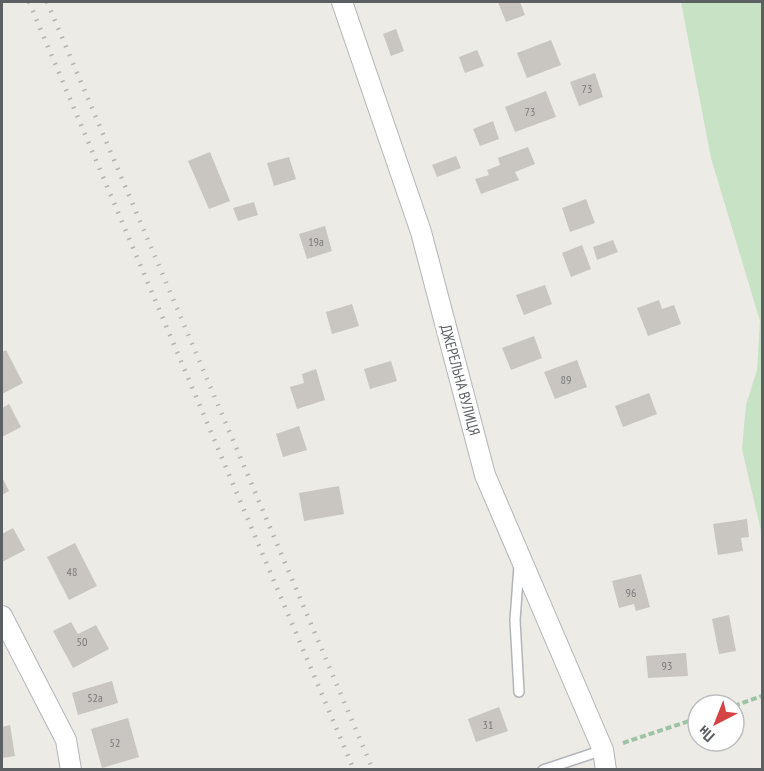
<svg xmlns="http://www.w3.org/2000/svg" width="764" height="771" viewBox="0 0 764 771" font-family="'PT Sans Narrow',sans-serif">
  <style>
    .green { fill: #c7e2c4 }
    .building { fill: #c9c5c1 }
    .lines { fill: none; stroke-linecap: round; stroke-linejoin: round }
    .service-casing { stroke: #b2b5b8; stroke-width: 12 }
    .minor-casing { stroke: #b2b5b8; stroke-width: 22 }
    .path { stroke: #9ec2a6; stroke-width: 4; stroke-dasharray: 6 3; stroke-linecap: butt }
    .service { stroke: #fff; stroke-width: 9 }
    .minor { stroke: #fff; stroke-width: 20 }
    .rail { stroke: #b3b4b4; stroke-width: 4.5; stroke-dasharray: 1.5 8; stroke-linecap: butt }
    .labels { text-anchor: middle; stroke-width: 6; stroke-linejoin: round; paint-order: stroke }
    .number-label { font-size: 12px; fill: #78797a }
    .street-label { font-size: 15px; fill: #5d6063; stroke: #fff }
  </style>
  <rect width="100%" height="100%" fill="#edebe5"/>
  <path class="green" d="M 681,2 L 762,2 L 762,535 L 742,449 L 746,405 L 757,370 L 760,321 L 711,158 Z"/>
  <path class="building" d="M 498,2 L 520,2 L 525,15 L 506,22 Z
    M 396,29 L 404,51 L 391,56 L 383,34 Z
    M 551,40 L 561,65 L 527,78 L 517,53 Z
    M 477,50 L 484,66 L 465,73 L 459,57 Z
    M 595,73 L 603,97 L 579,106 L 570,82 Z
    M 546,91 L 556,117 L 515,132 L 505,107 Z
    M 493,121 L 499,139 L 480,146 L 473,129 Z
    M 528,147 L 535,164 L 515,172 L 519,180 L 481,194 L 475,179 L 489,175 L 487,170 L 500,165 L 498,158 Z
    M 210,152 L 230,201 L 209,209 L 188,161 Z
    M 456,156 L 461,168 L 437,177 L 432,165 Z
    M 289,157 L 296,179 L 274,186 L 267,163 Z
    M 586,199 L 595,223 L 570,232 L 562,208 Z
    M 254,202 L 258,215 L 238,221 L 233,208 Z
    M 325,226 L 332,251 L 307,259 L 299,234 Z
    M 613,240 L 618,252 L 597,260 L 593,247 Z
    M 582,245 L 591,269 L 571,277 L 562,253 Z
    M 545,285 L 552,304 L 524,315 L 516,295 Z
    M 659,300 L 662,309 L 674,305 L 681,324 L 648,336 L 637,308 Z
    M 352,304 L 359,326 L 332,334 L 326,312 Z
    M 534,336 L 542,358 L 511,370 L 502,348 Z
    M 6,350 L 23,383 L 2,394 L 2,352 Z
    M 577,360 L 587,387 L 555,399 L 544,372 Z
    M 391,361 L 397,381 L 370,389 L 364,369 Z
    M 316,369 L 325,400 L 297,409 L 290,387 L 304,383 L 302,374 Z
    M 649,393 L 657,414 L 623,427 L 615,406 Z
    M 9,404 L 21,427 L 2,437 L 2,408 Z
    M 299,426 L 307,450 L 283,457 L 276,434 Z
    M 2,477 L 9,491 L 2,495 Z
    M 339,486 L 344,514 L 304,521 L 299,493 Z
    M 747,519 L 749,537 L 741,538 L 743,551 L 718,555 L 713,524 Z
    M 13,528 L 25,550 L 2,562 L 2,534 Z
    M 75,543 L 97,586 L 69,600 L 47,557 Z
    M 641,574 L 650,607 L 636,611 L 634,604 L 619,608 L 612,581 Z
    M 729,615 L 736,651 L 719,654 L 712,619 Z
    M 71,622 L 78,634 L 96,625 L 109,649 L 73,668 L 53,631 Z
    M 686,653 L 688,676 L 648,678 L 646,656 Z
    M 112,681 L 118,703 L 78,715 L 72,693 Z
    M 499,707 L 508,731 L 476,742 L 468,719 Z
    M 128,718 L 139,757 L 102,768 L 91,729 Z
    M 10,725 L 15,756 L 2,758 L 2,727 Z"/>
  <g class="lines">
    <g class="service-casing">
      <path id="service" d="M 519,566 L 515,620 L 519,692
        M 543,770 L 603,750"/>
    </g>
    <g class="minor-casing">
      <path id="minor" d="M 342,2 L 421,232 L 485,475 L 603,750 L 606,770
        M 2,616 L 66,740 L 71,770"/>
    </g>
    <path class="path" d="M 734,706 L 762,696
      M 623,743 L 698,718"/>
    <use href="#service" class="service"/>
    <use href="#minor" class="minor"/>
    <path class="rail" d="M 29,2 L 354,770
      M 47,2 L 373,770"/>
  </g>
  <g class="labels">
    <g class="number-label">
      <text x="587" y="93">73</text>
      <text x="530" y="116">73</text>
      <text x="316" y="246">19а</text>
      <text x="566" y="384">89</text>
      <text x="72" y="576">48</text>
      <text x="631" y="597">96</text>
      <text x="82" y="646">50</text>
      <text x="667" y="670">93</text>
      <text x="95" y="702">52а</text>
      <text x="488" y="729">31</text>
      <text x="115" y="747">52</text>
    </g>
    <g class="street-label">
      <text transform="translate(460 380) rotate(75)" y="5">ДЖЕРЕЛЬНА ВУЛИЦЯ</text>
    </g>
  </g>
  <rect width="764" height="771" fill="none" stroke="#5d6063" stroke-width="6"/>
  <g transform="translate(716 723) rotate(222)"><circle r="28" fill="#ffffff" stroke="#bebfc1" stroke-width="1.5"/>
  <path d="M0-4.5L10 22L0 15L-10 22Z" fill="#d44445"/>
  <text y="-9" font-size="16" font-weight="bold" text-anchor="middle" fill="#5d6063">Пн</text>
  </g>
</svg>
